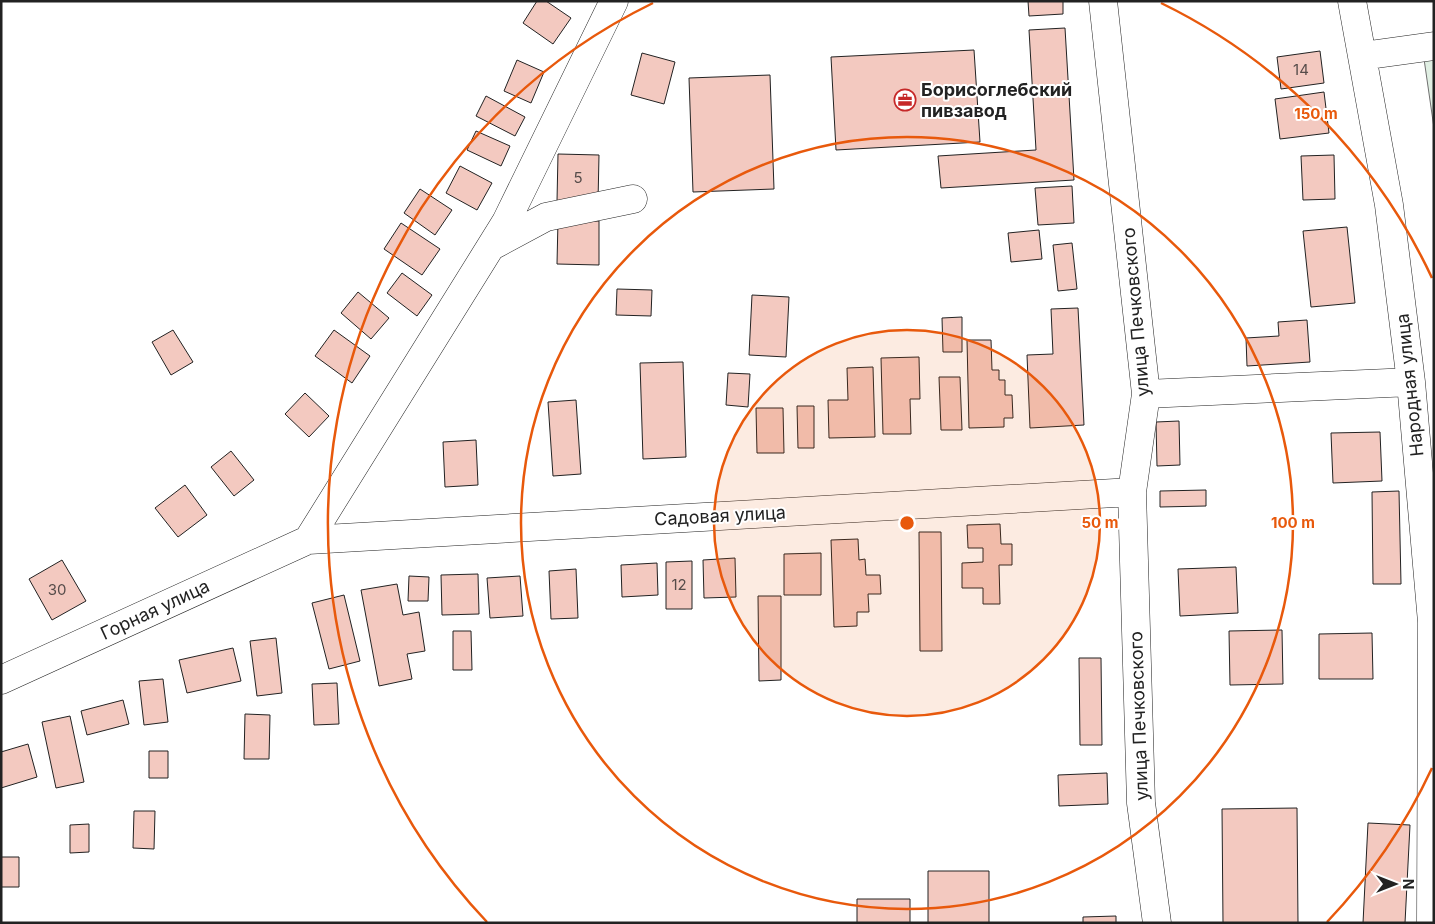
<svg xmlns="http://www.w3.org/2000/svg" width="1435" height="924" viewBox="0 0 1435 924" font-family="Inter,sans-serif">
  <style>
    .green { fill: #e0efe3; stroke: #6f6f6f }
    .building { fill: #f3c9c0; stroke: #222 }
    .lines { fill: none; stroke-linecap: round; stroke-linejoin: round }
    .minor-casing { stroke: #222; stroke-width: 29 }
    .minor { stroke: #fff; stroke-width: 28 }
    .ring { fill: none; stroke: #e8590c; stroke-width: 2.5 }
    .labels { text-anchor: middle; stroke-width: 4; stroke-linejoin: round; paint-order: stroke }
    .number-label { font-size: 15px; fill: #564c4a }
    .poi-label { font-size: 18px; font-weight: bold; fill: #222; stroke: #fff; text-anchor: start }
    .street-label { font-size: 18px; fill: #222; stroke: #fff }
    .centre { fill: #e8590c; stroke: #fff; stroke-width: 2.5 }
    .ring-label { font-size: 15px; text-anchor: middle; font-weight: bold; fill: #e8590c; stroke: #fff; stroke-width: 4; stroke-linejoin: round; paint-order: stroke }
  </style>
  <rect width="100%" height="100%" fill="#fff"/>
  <path class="green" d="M 1434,51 L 1434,128 L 1423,52 Z"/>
  <path class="building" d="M 537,1 L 546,1 L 571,18 L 553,44 L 523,23 Z
    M 1028,1 L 1063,1 L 1063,14 L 1029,16 Z
    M 1065,28 L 1074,180 L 941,188 L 938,156 L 1036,150 L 1029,30 Z
    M 974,50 L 980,142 L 836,150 L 831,57 Z
    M 1320,51 L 1324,83 L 1281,89 L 1277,57 Z
    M 642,53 L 675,62 L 664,104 L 631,95 Z
    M 517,60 L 544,72 L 531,103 L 504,91 Z
    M 770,75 L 774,189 L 693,192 L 689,78 Z
    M 1324,92 L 1329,133 L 1280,139 L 1275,99 Z
    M 486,96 L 525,117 L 515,136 L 476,116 Z
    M 476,131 L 510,146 L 501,166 L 467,150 Z
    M 558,154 L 599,155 L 598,202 L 557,201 Z
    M 1334,155 L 1335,199 L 1303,200 L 1301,156 Z
    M 460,166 L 492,183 L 477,210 L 446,193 Z
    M 1072,186 L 1074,223 L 1038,225 L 1035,188 Z
    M 420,189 L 452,210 L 435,235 L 404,213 Z
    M 558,220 L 599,221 L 599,265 L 557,264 Z
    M 401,223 L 440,249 L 422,275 L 384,249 Z
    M 1347,227 L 1355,303 L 1311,307 L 1303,231 Z
    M 1039,230 L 1042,259 L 1011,262 L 1008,233 Z
    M 1072,243 L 1077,289 L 1058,291 L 1053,245 Z
    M 402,273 L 432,295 L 417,316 L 387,293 Z
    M 617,289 L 652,290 L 651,316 L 616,315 Z
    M 358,292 L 389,318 L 371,339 L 341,313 Z
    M 752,295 L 789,297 L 786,357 L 749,355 Z
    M 1078,308 L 1084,425 L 1030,428 L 1027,355 L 1053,354 L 1051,309 Z
    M 962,317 L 962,352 L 943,352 L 942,318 Z
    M 1307,320 L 1310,362 L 1247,366 L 1246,338 L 1279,336 L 1278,322 Z
    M 173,330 L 193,362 L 171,375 L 152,342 Z
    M 334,330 L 370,356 L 352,383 L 315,356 Z
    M 967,340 L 991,340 L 992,370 L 999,370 L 999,380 L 1005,380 L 1005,395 L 1012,395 L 1013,418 L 1004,418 L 1004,427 L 969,428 Z
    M 919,357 L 920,399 L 910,399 L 911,434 L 883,434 L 881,358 Z
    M 683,362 L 686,457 L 643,459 L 640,363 Z
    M 873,367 L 875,437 L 829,438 L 828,400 L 848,400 L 847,368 Z
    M 728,373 L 750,374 L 748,407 L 726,405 Z
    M 939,377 L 960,377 L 962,430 L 941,430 Z
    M 305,393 L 329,416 L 309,437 L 285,414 Z
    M 576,400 L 581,474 L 553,476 L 548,402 Z
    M 797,406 L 814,406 L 814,448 L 798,448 Z
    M 756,408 L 783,408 L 784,453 L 757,453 Z
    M 1179,421 L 1180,465 L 1157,466 L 1156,422 Z
    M 1380,432 L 1382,481 L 1333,483 L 1331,433 Z
    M 476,440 L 478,485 L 445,487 L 443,442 Z
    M 231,451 L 254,480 L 234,496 L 211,467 Z
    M 185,485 L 207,515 L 178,537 L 155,508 Z
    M 1206,490 L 1206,506 L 1160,507 L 1160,491 Z
    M 1399,491 L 1401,584 L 1373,584 L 1372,492 Z
    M 1000,524 L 1001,544 L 1012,544 L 1012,565 L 999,565 L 1000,604 L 983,604 L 983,588 L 962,588 L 962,563 L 983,562 L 983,548 L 968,548 L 967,525 Z
    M 919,532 L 941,532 L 942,651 L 920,651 Z
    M 858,539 L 859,560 L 865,559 L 866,575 L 880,575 L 881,594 L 868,594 L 869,612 L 857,612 L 857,626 L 834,627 L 831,540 Z
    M 821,553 L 821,595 L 784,595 L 784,554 Z
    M 735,558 L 736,597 L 704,598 L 703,560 Z
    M 62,560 L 86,601 L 52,620 L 29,579 Z
    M 692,561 L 692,609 L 666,609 L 666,562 Z
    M 657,563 L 658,595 L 622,597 L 621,565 Z
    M 1236,567 L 1238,613 L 1180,616 L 1178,569 Z
    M 576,569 L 578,618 L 551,619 L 549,571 Z
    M 478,574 L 479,614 L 442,615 L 441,575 Z
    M 409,576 L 429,577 L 428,601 L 408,601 Z
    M 520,576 L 523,616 L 490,618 L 487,578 Z
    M 397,584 L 403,615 L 419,612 L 425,651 L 407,654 L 412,679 L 379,686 L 361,590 Z
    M 344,595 L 360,661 L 329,669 L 312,603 Z
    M 758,596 L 781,596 L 781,680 L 759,681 Z
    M 1282,630 L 1283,684 L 1230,685 L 1229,631 Z
    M 453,631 L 471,631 L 472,670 L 453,670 Z
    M 1372,633 L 1373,679 L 1319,679 L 1319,634 Z
    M 276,638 L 282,693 L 257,696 L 250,641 Z
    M 233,648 L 241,681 L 187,693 L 179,660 Z
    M 1079,658 L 1101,658 L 1102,745 L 1080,745 Z
    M 163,679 L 168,722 L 144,725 L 139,681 Z
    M 337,683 L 339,724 L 314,725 L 312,684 Z
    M 123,700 L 129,724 L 87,735 L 81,711 Z
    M 245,714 L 270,715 L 269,759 L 244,759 Z
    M 70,716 L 84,782 L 56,788 L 42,722 Z
    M 28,744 L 37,777 L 1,788 L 1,752 Z
    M 149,751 L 168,751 L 168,778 L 149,778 Z
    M 1107,773 L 1108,804 L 1059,806 L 1058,775 Z
    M 1297,808 L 1298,923 L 1223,923 L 1222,809 Z
    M 134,811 L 155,811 L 154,849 L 133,848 Z
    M 1368,823 L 1410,825 L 1405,923 L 1363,923 Z
    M 89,824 L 89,852 L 70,853 L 70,825 Z
    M 1,857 L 19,857 L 19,887 L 1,887 Z
    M 928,871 L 989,871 L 989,923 L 928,923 Z
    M 857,899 L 910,899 L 910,923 L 857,923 Z
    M 1116,916 L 1116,923 L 1083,923 L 1083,917 Z"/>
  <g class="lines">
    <g class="minor-casing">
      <path id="minor" d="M 1103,1 L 1146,394 L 1132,492 L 1141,803 L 1157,923
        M 1352,1 L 1389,205 L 1411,382 L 1432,622 L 1431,923
        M 1362,56 L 1434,46
        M 492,246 L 546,217 L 633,199
        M 1146,394 L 1411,382
        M 308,540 L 506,222 L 614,1
        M 1,680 L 308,540 L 1132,492"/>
    </g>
    <use href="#minor" class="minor"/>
  </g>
  <circle cx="907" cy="523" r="193" fill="#e8590c" fill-opacity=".12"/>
  <g class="ring">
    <circle cx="907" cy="523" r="193"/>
    <circle cx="907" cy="523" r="386"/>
    <path d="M1432 768A579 579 0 0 1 1327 922M487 922A579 579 0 0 1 653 3M1161 3A579 579 0 0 1 1432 278"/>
  </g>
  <defs>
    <g id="office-ring" transform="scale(1.125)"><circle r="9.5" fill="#fff" stroke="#c62828" stroke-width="1.5"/><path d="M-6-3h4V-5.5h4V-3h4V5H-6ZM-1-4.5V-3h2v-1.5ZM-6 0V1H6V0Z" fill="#c62828"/></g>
  </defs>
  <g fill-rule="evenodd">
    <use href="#office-ring" x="905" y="100"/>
  </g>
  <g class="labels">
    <g class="number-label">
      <text x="1301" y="75">14</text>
      <text x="578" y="183">5</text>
      <text x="679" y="590">12</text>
      <text x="57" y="595">30</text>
    </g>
    <g class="poi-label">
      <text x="921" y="96">Борисоглебский<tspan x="921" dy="21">пивзавод</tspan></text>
    </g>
    <g class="street-label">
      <text transform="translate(1136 312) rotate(-95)" y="6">улица Печковского</text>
      <text transform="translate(1410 385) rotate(-96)" y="6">Народная улица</text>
      <text transform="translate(720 516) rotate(-3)" y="6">Садовая улица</text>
      <text transform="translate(155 610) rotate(-25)" y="6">Горная улица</text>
      <text transform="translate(1139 716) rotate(-92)" y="6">улица Печковского</text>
    </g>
  </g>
  <circle cx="907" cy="523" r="8" class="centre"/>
  <g class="ring-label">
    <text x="1316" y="119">150 m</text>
    <text x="1100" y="528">50 m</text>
    <text x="1293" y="528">100 m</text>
  </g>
  <rect width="1435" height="924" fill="none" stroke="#222222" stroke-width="5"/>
  <g transform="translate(1395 884) rotate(90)" stroke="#ffffff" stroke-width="4" paint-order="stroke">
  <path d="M0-4L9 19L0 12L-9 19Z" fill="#222222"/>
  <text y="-8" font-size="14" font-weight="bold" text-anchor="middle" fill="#222222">N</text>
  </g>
</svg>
